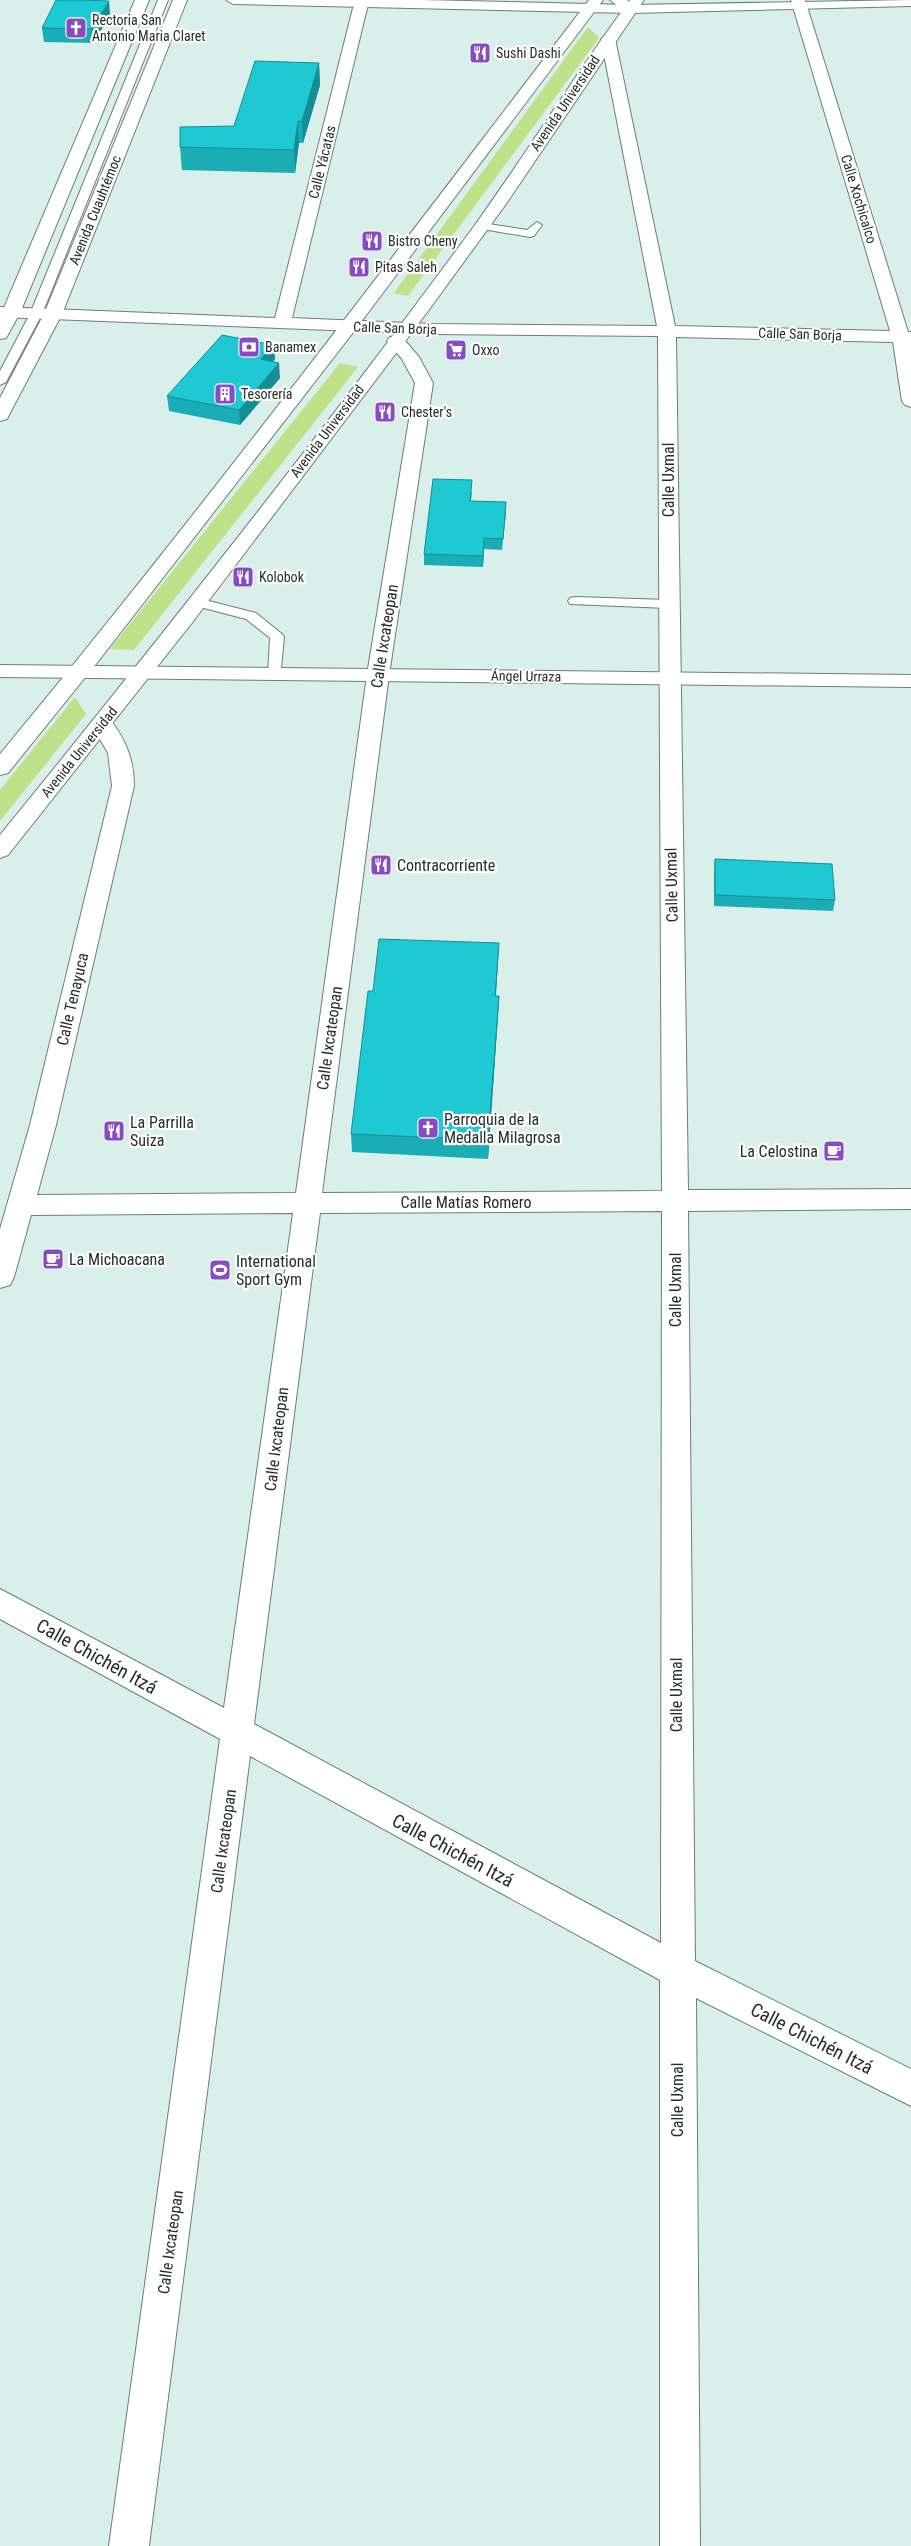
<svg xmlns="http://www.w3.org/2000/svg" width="911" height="2546" viewBox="0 0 911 2546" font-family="'Roboto Condensed',sans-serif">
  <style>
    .green { fill: #bfe189 }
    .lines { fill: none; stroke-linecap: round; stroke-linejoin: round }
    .lane-casing { stroke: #6b7f79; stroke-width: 2 }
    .street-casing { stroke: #6b7f79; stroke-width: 2 }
    .secondary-casing { stroke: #6b7f79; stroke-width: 2 }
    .primary-casing { stroke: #6b7f79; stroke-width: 2 }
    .lane { fill: #fff; fill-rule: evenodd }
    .street { fill: #fff; fill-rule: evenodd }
    .secondary { fill: #fff; fill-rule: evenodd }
    .primary { fill: #fff; fill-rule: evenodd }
    .wall { fill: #1aadb6 }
    .shaded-wall { fill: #158d94 }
    .building { fill: #1ec9d4; stroke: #158d94 }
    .labels { text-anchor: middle; stroke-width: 4.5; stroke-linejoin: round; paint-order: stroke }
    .far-poi-label { font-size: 14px; fill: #252d2b; stroke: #fff; text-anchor: start }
    .far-street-label { font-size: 14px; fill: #252d2b; stroke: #fff }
    .street-label { font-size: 16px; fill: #252d2b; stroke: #fff }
    .poi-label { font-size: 16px; fill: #252d2b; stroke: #fff; text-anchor: start }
    .near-street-label { font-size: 19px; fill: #252d2b; stroke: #fff }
  </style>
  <rect width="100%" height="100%" fill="#d9efe9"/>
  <path class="green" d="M 588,27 L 599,38 L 408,296 L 394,293 Z
    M 340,363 L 358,367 L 134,650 L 110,649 Z
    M 75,697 L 86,714 L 0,821 L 0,790 Z"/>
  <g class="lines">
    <g class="lane-casing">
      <path id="lane" d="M 158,0 L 168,0 L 42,314 L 6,382 L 0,385 L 0,371 L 30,314 Z
        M 537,222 L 542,225 L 534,236 L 530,237 L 482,229 L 477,226 L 482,223 L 527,230 Z
        M 575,597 L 668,600 L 675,604 L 668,608 L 570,604 L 568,601 L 570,598 Z
        M 197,598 L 256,613 L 282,634 L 284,637 L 280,678 L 275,679 L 268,675 L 270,638 L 246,619 L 192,605 L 190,602 Z"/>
    </g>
    <g class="street-casing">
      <path id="street" d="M 355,0 L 369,0 L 292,318 L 432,324 L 657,326 L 601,39 L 608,35 L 615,39 L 675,326 L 890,331 L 791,0 L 805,0 L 908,332 L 911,332 L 911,407 L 905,405 L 902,401 L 893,342 L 676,337 L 688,1190 L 911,1189 L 911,1209 L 688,1211 L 695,1961 L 911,2069 L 911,2106 L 696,1998 L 700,2546 L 660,2546 L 660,1980 L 250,1756 L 149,2546 L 109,2546 L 220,1739 L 0,1619 L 0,1589 L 224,1708 L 293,1213 L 31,1215 L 14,1277 L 10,1285 L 0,1288 L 0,1229 L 30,1125 L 112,786 L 108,753 L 91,724 L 94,719 L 102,717 L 110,719 C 126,741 134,759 134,786 L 56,1125 L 37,1195 L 296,1193 L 367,675 L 415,383 L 402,359 L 387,341 L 390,337 L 402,337 L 419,357 L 433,383 L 389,675 L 322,1193 L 662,1191 L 658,336 L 432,334 L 0,317 L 0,307 L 275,318 ZM 662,1211 L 661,1943 L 254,1724 L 320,1213 Z
        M 610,0 L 627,0 L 638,9 L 636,12 L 626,12 Z"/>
    </g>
    <g class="secondary-casing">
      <path id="secondary" d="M 589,0 L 603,0 L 355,330 L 100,659 L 8,773 L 0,775 L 0,754 C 204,508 395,253 589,0 Z
        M 630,0 L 644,0 L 506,204 L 428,311 L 191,624 L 8,855 L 0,858 L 0,835 C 163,635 322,433 475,225 C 528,151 576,73 630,0 Z"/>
    </g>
    <g class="primary-casing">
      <path id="primary" d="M 135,0 L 149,0 L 20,313 L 6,338 L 0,339 L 0,317 Z
        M 173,0 L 187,0 L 62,314 L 9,415 L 7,419 L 0,421 L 0,398 L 44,314 Z
        M 226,0 L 421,0 L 631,5 L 911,0 L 911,6 L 631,13 L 233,4 Z
        M 0,665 L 911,675 L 911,687 L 0,677 Z"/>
    </g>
    <use href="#lane" class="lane"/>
    <use href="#street" class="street"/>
    <use href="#secondary" class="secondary"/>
    <use href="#primary" class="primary"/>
  </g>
  <path class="wall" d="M 110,14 L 94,43 L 44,42 L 42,28 Z
    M 319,63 L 320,85 L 303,143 L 299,143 L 295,173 L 182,170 L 180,147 L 234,126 Z
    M 274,345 L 275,359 L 273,362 L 280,378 L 240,425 L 169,411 L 167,396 Z
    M 472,491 L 471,501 L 506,502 L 502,550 L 484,549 L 483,567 L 424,565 L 424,554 Z
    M 715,859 L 835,900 L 833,911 L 714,906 L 714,870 Z
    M 498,962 L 496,996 L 499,996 L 498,1015 L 488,1159 L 352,1152 L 351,1134 Z"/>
  <path class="shaded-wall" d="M 109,1 L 110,14 L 94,43 L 92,29 Z
    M 319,63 L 320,85 L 303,143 L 302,121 Z
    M 298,121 L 299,143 L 295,173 L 294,150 Z
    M 274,345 L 275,359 L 262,374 L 261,359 Z
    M 279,363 L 280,378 L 240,425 L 239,410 Z
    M 506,502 L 506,513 L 502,550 L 503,539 Z
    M 484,538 L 484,549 L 483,567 L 483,556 Z
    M 499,943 L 498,962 L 494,1015 L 495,996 Z
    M 499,996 L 498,1015 L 488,1159 L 488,1140 Z"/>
  <path class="building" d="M 56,0 L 81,0 L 109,1 L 92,29 L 42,28 Z
    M 255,61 L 319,63 L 302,121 L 298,121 L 294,150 L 180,147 L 180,127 L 234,126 Z
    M 222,335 L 274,345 L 261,359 L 279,363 L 239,410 L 167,396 Z
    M 433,479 L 472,480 L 470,501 L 506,502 L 503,539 L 484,538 L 483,556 L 424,554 Z
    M 715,859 L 832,864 L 835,900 L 715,895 Z
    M 379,939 L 499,943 L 495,996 L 499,996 L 488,1140 L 351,1134 L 368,991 L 373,991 Z"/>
  <defs>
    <g id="church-square" transform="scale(1.125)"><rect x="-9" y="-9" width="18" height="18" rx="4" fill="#884cc2" stroke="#fff"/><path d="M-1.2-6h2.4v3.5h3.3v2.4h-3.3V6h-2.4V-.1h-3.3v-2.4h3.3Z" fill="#fff"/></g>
    <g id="restaurant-square" transform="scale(1.125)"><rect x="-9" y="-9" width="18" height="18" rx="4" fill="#884cc2" stroke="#fff"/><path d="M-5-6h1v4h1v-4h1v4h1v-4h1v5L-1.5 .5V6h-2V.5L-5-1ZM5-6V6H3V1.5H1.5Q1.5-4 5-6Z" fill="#fff"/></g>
    <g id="bank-square" transform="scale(1.125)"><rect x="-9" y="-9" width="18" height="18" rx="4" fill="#884cc2" stroke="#fff"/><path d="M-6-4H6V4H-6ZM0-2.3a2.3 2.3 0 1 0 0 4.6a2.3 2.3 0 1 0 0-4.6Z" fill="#fff"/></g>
    <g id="supermarket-square" transform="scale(1.125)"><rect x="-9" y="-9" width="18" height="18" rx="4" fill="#884cc2" stroke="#fff"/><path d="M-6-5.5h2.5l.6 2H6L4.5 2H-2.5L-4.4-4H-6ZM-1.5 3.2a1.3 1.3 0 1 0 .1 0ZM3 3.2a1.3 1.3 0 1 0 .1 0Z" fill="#fff"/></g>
    <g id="building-square" transform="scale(1.125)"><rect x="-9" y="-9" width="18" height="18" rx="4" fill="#884cc2" stroke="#fff"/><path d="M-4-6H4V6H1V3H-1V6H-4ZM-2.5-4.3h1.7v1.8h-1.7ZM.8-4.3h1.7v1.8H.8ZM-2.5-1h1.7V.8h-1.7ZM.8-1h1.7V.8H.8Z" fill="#fff"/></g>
    <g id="cafe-square" transform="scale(1.125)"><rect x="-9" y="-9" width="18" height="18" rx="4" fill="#884cc2" stroke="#fff"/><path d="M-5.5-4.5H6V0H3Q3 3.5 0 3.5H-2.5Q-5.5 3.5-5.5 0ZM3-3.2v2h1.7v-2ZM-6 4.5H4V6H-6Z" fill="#fff"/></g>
    <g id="stadium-square" transform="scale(1.125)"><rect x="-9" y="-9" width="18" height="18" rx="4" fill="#884cc2" stroke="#fff"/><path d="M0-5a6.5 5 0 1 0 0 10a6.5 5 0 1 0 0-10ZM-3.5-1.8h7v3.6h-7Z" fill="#fff"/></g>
  </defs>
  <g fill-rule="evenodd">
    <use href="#church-square" x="76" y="28"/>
    <use href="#restaurant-square" x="480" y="53"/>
    <use href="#restaurant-square" x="372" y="241"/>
    <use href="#restaurant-square" x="359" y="267"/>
    <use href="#bank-square" x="249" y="347"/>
    <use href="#supermarket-square" x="456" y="350"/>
    <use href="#building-square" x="225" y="394"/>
    <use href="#restaurant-square" x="385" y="412"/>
    <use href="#restaurant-square" x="243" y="577"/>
    <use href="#restaurant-square" x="381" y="865"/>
    <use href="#church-square" x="428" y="1128"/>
    <use href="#restaurant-square" x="114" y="1131"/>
    <use href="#cafe-square" x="834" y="1151"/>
    <use href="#cafe-square" x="53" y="1259"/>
    <use href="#stadium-square" x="220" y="1270"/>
  </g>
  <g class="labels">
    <g class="far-poi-label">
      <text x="92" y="25">Rectoria San<tspan x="92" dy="16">Antonio Maria Claret</tspan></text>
      <text x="496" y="58">Sushi Dashi</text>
      <text x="388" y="246">Bistro Cheny</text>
      <text x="375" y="272">Pitas Saleh</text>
      <text x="265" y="352">Banamex</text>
      <text x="472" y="355">Oxxo</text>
      <text x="241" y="399">Tesorería</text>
      <text x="401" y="417">Chester's</text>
      <text x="259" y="582">Kolobok</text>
    </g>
    <g class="far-street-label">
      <text transform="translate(565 103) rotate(-56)" y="5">Avenida Universidad</text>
      <text transform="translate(322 162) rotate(-76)" y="5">Calle Yácatas</text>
      <text transform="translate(859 199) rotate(73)" y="5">Calle Xochicalco</text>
      <text transform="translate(95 210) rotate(-68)" y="5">Avenida Cuauhtémoc</text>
      <text transform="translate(395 328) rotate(2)" y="5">Calle San Borja</text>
      <text transform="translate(800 334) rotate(2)" y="5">Calle San Borja</text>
      <text transform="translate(327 431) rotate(-53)" y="5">Avenida Universidad</text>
      <text transform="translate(526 676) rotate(1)" y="5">Ángel Urraza</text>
      <text transform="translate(79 752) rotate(-51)" y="5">Avenida Universidad</text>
    </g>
    <g class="street-label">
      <text transform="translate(668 480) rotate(-90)" y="6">Calle Uxmal</text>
      <text transform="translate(384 636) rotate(-81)" y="6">Calle Ixcateopan</text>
      <text transform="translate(671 885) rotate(-91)" y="6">Calle Uxmal</text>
      <text transform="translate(72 999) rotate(-77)" y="6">Calle Tenayuca</text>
      <text transform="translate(329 1038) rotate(-82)" y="6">Calle Ixcateopan</text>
      <text x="466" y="1208">Calle Matías Romero</text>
      <text transform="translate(675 1290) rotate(-90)" y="6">Calle Uxmal</text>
      <text transform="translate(276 1439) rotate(-83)" y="6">Calle Ixcateopan</text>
      <text transform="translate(676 1695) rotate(-90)" y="6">Calle Uxmal</text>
      <text transform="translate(223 1841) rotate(-82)" y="6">Calle Ixcateopan</text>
      <text transform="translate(677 2100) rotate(-90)" y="6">Calle Uxmal</text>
      <text transform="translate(170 2242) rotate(-82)" y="6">Calle Ixcateopan</text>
    </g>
    <g class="poi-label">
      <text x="397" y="871">Contracorriente</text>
      <text x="444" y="1125">Parroquia de la<tspan x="444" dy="18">Medalla Milagrosa</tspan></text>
      <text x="130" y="1128">La Parrilla<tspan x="130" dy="18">Suiza</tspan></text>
      <text x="818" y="1157" text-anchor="end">La Celostina</text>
      <text x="69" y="1265">La Michoacana</text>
      <text x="236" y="1267">International<tspan x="236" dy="18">Sport Gym</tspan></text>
    </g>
    <g class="near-street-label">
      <text transform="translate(97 1656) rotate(29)" y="7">Calle Chichén Itzá</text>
      <text transform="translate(453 1850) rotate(28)" y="7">Calle Chichén Itzá</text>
      <text transform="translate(812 2038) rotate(27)" y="7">Calle Chichén Itzá</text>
    </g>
  </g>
</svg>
